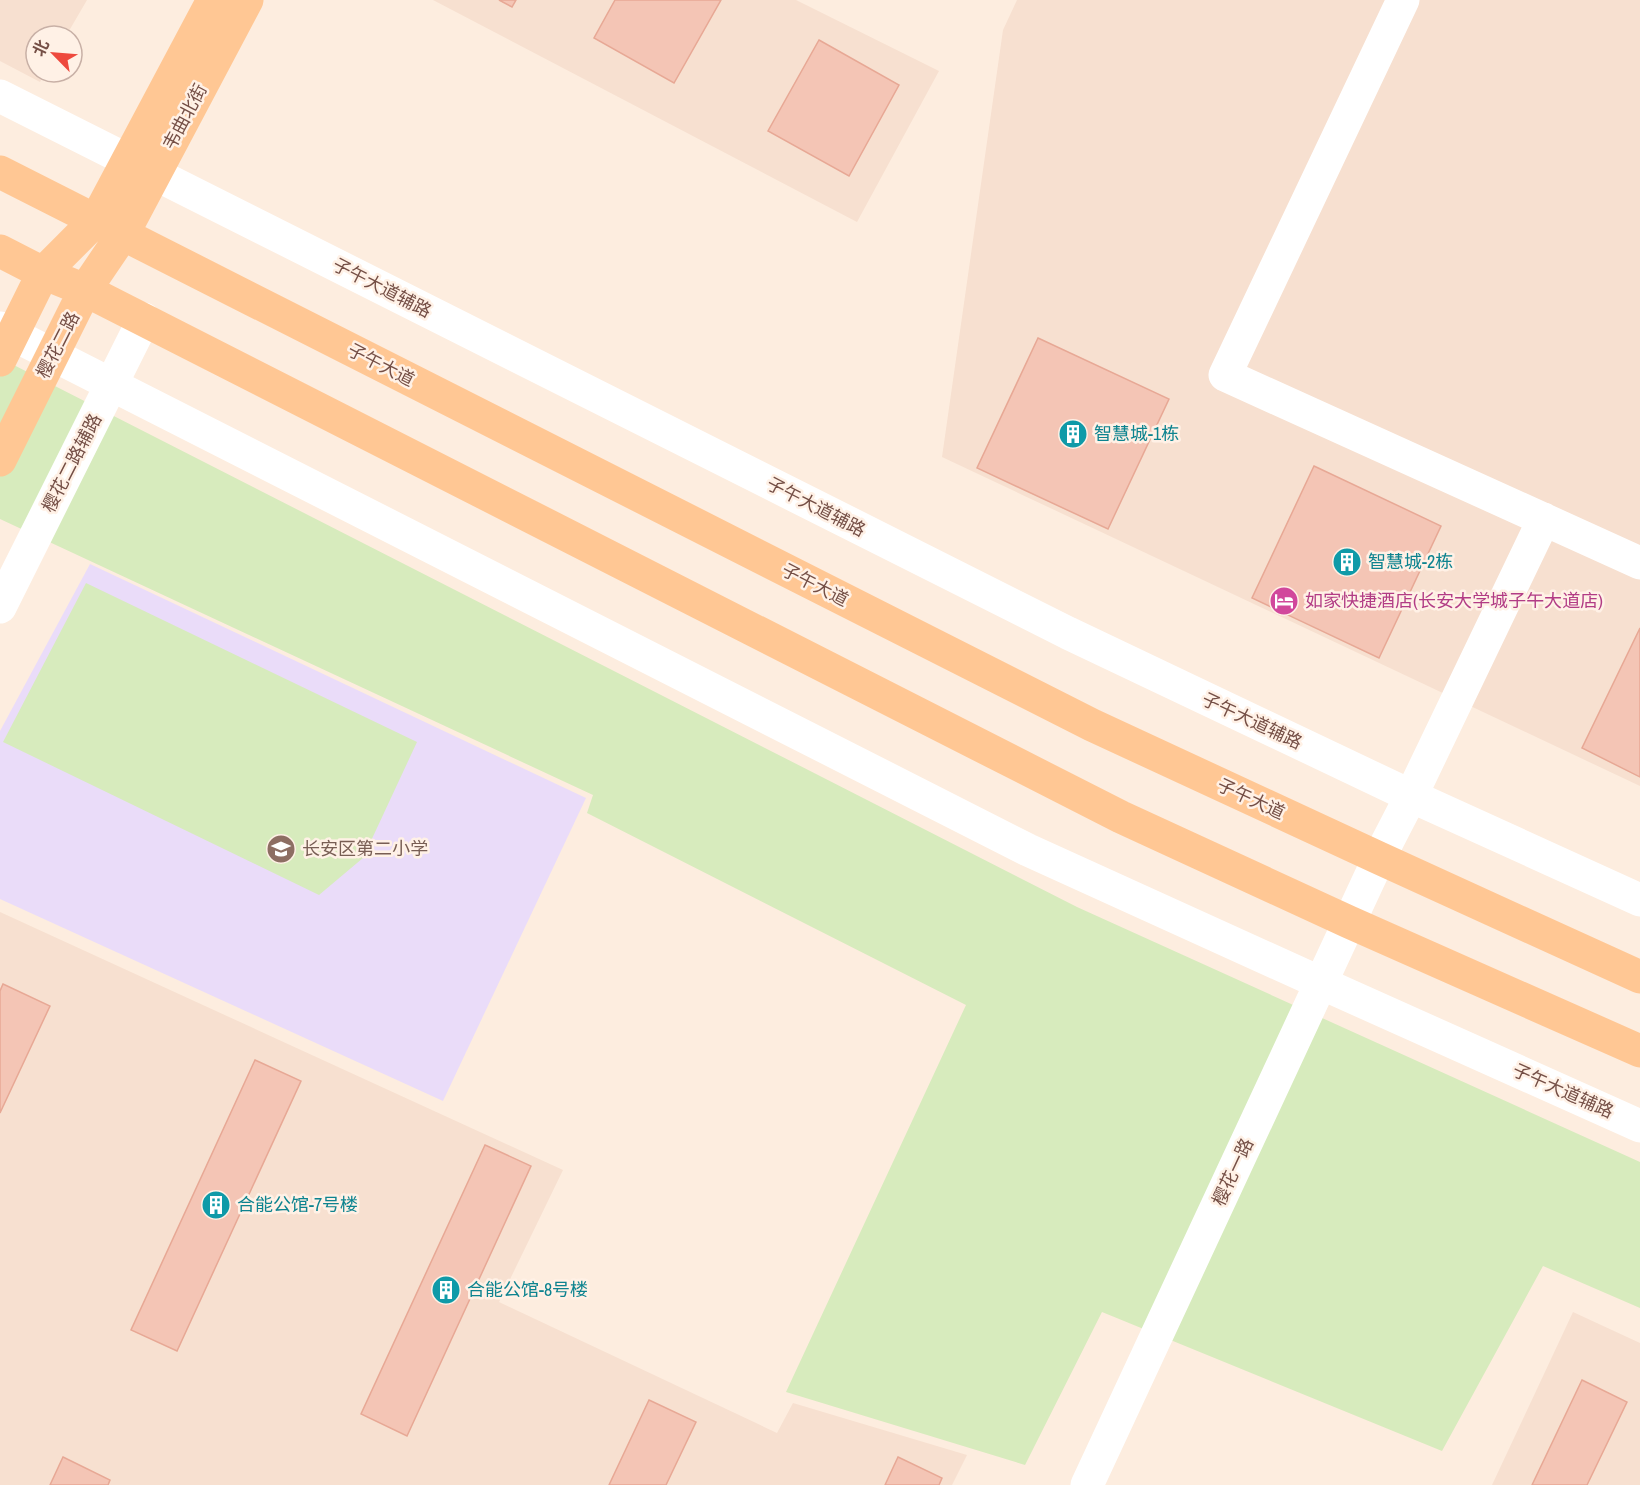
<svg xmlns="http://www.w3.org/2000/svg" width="1640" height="1485" viewBox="0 0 1640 1485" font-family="'Archivo Narrow','Noto Sans SC',sans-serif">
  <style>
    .residential { fill: #f7e0d0 }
    .education { fill: #eadcf9 }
    .green { fill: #d7ebbd }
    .building { fill: #f4c5b5; stroke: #e7a895; stroke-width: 1.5 }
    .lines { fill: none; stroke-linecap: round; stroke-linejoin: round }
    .minor { stroke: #fff; stroke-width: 33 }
    .major { stroke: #ffc794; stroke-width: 33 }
    .labels { text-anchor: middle; stroke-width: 5; stroke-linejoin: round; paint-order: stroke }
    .street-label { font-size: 18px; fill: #754f46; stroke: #fff1e6 }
    .culture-label { font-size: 18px; fill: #0d838f; stroke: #fff1e6; text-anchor: start }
    .hotel-label { font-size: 18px; fill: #b23c85; stroke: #fff1e6; text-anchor: start }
    .education-label { font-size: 18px; fill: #785e54; stroke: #fff1e6; text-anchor: start }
  </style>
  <rect width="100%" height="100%" fill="#fdeddf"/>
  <path class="residential" d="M 0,0 L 87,0 L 66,36 L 36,36 L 36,72 L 45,72 L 40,82 L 0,61 Z
    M 433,0 L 796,0 L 939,71 L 857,222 Z
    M 1017,0 L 1640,0 L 1640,786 L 942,457 L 1003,30 Z
    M 0,912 L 563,1170 L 499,1302 L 777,1433 L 793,1403 L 967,1455 L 952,1485 L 0,1485 Z
    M 1573,1312 L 1640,1343 L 1640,1485 L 1492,1485 Z"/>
  <path class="education" d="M 90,564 L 586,798 L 443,1101 L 0,899 L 0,731 Z"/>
  <path class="green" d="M 0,358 L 1077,907 L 1640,1162 L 1640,1308 L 1543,1266 L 1442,1451 L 1102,1312 L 1025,1465 L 786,1392 L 966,1005 L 587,813 L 593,795 L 0,519 Z
    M 86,583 L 417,742 L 363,858 L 319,895 L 3,742 Z"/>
  <path class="building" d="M 499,0 L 516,0 L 512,7 Z
    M 615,0 L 721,0 L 674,83 L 594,38 Z
    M 819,40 L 899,85 L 849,176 L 768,131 Z
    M 1038,338 L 1169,399 L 1108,529 L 977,468 Z
    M 1314,466 L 1441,526 L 1379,658 L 1252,598 Z
    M 1640,628 L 1640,777 L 1582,748 Z
    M 3,984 L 50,1006 L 0,1113 L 0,991 Z
    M 255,1060 L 301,1081 L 177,1351 L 131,1330 Z
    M 485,1145 L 531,1166 L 407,1436 L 361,1414 Z
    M 1582,1380 L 1627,1402 L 1587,1485 L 1532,1485 Z
    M 649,1400 L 696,1422 L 666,1485 L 609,1485 Z
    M 63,1457 L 110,1480 L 108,1485 L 50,1485 Z
    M 898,1457 L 942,1478 L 939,1485 L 885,1485 Z"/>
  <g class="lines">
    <path class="minor" d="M 1403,0 L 1225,375 L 1640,563
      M 0,96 L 1068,633 L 1411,796 L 1640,900
      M 0,328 L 1028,850 L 1321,983 L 1640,1126
      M 0,607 L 144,319
      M 1087,1485 L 1379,858 L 1411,796 L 1544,519"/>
    <path class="major" d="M 0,172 L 1092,725 L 1379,858 L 1640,977
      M 0,251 L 43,273 L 85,290 L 1121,817 L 1349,922 L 1640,1051
      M 0,360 L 43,273 L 96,220 L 213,0
      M 0,460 L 85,290 L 123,234 L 247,0"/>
  </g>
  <defs>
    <g id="building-disc" transform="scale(1.5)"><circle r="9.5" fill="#0f9aa8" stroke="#fff1e6"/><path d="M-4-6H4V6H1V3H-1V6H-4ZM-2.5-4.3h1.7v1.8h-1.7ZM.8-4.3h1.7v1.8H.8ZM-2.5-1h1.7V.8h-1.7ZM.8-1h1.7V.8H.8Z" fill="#fff"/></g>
    <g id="hotel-disc" transform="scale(1.5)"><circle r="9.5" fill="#d1479c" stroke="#fff1e6"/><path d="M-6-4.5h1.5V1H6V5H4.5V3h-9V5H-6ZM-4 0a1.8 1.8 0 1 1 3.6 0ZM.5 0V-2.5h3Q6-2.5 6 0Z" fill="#fff"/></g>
    <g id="school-disc" transform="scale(1.5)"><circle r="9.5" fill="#8d6e63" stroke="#fff1e6"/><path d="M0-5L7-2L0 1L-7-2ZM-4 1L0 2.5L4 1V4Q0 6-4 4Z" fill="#fff"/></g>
  </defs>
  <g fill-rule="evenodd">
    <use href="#building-disc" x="1073" y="434"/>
    <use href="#building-disc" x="1347" y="562"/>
    <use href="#hotel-disc" x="1284" y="601"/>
    <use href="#school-disc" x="281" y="849"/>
    <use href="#building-disc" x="216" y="1205"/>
    <use href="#building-disc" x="446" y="1290"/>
  </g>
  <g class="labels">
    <g class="street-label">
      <text transform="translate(185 117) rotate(-62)" y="6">韦曲北街</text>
      <text transform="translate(382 288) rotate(27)" y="6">子午大道辅路</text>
      <text transform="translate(58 345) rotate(-63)" y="6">樱花二路</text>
      <text transform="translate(381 365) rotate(27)" y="6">子午大道</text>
      <text transform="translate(72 463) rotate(-63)" y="6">樱花二路辅路</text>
      <text transform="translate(816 507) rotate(27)" y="6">子午大道辅路</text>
      <text transform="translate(815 585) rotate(27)" y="6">子午大道</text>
      <text transform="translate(1252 721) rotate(25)" y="6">子午大道辅路</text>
      <text transform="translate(1251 799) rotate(25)" y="6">子午大道</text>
      <text transform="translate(1563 1091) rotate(24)" y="6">子午大道辅路</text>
      <text transform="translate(1233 1172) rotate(-65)" y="6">樱花一路</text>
    </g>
    <g class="culture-label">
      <text x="1094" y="440">智慧城-1栋</text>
      <text x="1368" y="568">智慧城-2栋</text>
      <text x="237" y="1211">合能公馆-7号楼</text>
      <text x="467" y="1296">合能公馆-8号楼</text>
    </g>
    <g class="hotel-label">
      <text x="1305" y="607">如家快捷酒店(长安大学城子午大道店)</text>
    </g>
    <g class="education-label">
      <text x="302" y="855">长安区第二小学</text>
    </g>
  </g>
  <g transform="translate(54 54) rotate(295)"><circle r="28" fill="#fff1e6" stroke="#c8b0a6" stroke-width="1.5"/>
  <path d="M0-4.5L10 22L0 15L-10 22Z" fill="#ee493d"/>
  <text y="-9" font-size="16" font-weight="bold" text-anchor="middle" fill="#754f46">北</text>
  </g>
</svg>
